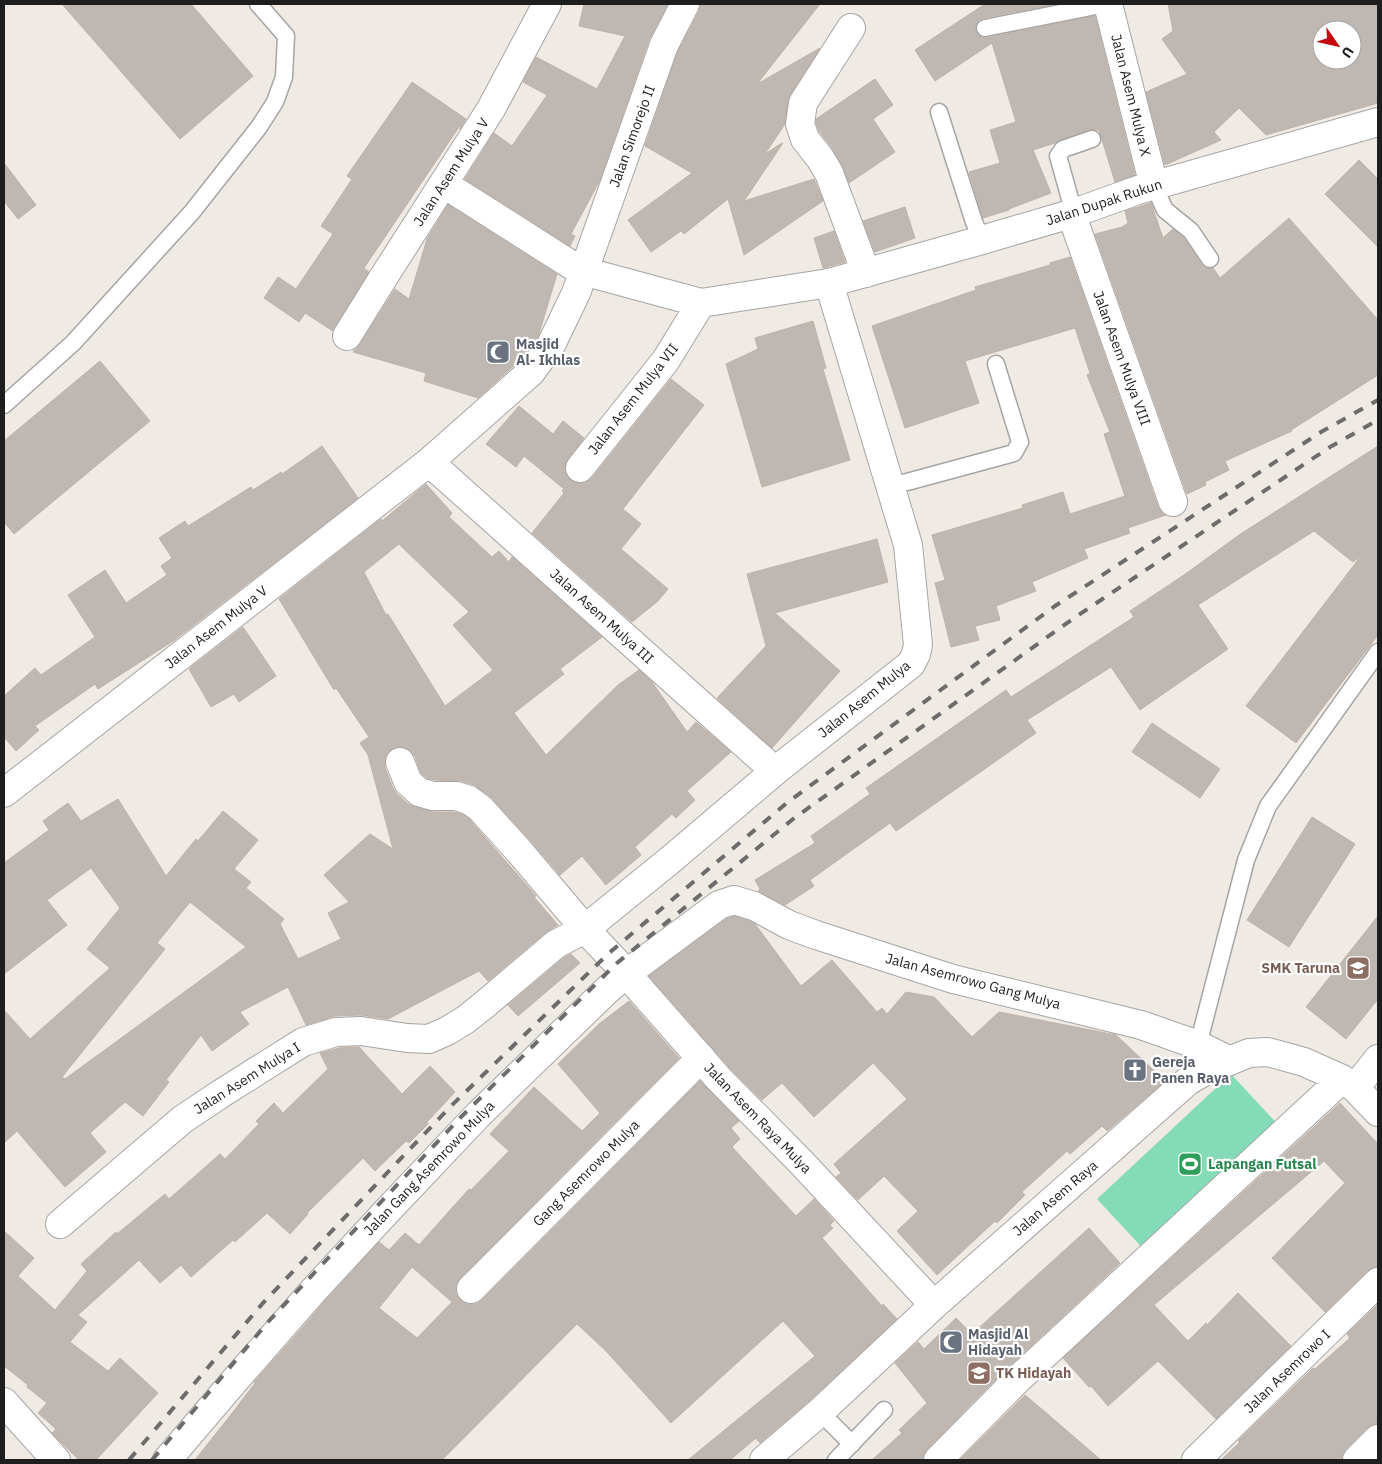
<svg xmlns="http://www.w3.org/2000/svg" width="1382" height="1464" viewBox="0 0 1382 1464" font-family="'IBM Plex Sans',sans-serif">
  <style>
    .pitch { fill: #84dbb8 }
    .building { fill: #bfb7b1; stroke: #c0b1a7; fill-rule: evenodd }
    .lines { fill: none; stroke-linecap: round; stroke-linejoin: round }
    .service-casing { stroke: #a5a5a5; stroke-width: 19 }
    .minor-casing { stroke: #a5a5a5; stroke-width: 30 }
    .tertiary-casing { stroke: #a5a5a5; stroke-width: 30 }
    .service { stroke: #fff; stroke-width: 16 }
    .minor { stroke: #fff; stroke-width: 28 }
    .tertiary { stroke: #fff; stroke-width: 28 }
    .rail { stroke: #6c6c6c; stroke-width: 4; stroke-dasharray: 10 10; stroke-linecap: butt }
    .labels { text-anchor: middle; stroke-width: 4.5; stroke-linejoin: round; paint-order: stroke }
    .street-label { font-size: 14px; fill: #1e1e1e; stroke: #fff }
    .worship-label { font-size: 14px; font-weight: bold; fill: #5b616d; stroke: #fff; text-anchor: start }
    .education-label { font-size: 14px; font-weight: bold; fill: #785e54; stroke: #fff; text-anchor: end }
    .leisure-label { font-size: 14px; font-weight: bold; fill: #27864d; stroke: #fff; text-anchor: start }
  </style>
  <rect width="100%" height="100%" fill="#efebe4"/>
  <path class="pitch" d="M 1231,1074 L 1283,1130 L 1149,1255 L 1097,1199 Z"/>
  <path class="building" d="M 62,4 L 191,4 L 253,76 L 180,139 Z
    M 584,4 L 668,4 L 649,40 L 600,180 L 571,234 L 575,236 L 570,246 L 465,179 L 494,133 L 512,146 L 547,95 L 523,82 L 536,57 L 597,89 L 625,36 L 579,26 Z
    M 701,4 L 820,4 L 757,84 L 820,48 L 790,95 L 788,101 L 785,124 L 765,154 L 782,143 L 783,143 L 744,201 L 814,179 L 823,201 L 744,255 L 728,199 L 684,234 L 681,231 L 651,252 L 628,220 L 692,173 L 645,146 L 678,51 L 699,11 Z
    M 985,4 L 1056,4 L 983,18 L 979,20 L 976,24 L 975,29 L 977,34 L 982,38 L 987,38 L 1095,16 L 1135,175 L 1115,182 L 1099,130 L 1089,130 L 1060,140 L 1055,143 L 1033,150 L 1051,193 L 1009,209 L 1009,210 L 983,218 L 969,172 L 1000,163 L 990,130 L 1016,122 L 992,43 L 935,81 L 915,50 Z
    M 1168,4 L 1378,4 L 1378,103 L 1266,135 L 1239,108 L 1214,132 L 1221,140 L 1165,165 L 1146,92 L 1187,74 L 1162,39 L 1173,31 ZM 1322,30 L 1352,30 L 1352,60 L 1322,60 Z
    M 875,79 L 893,105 L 873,119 L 895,152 L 849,183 L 842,165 L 832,148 L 819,131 L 816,123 L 816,119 Z
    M 412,82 L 466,119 L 460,129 L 461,124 L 364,268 L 369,272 L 333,331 L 305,313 L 299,322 L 264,298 L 278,277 L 296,289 L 333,234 L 321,226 L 352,179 L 347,176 Z
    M 1359,160 L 1378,179 L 1378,247 L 1325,194 Z
    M 4,163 L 36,205 L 18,219 L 4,201 Z
    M 1151,203 L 1163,238 L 1173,229 L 1184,238 L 1202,265 L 1206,268 L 1213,268 L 1220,278 L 1289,218 L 1378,320 L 1378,375 L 1291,430 L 1292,431 L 1225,461 L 1229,470 L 1205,482 L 1206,485 L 1187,494 L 1095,234 L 1122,227 L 1128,223 L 1125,211 Z
    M 448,205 L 555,273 L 555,274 L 557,274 L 538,337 L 519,361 L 478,398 L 424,381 L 426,373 L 353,352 L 360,344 L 395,289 L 409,299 L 427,239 Z
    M 905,207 L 915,238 L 875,252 L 863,221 Z
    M 834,231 L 845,262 L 823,268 L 814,238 Z
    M 1070,257 L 1158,507 L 1163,514 L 1166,515 L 1128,528 L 1130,533 L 1084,549 L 1088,558 L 1032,582 L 1036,591 L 996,606 L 1000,620 L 975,626 L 979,640 L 951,647 L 935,583 L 945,580 L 932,535 L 1023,508 L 1022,505 L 1063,492 L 1070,514 L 1125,496 L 1104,434 L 1110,432 L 1087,375 L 1090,373 L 1075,328 L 965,361 L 979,403 L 905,428 L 872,326 L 976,290 L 975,287 L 1050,265 L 1050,263 Z
    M 813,321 L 826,368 L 823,369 L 850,460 L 762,487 L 726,364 L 758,349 L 755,338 Z
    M 100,361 L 150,421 L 14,534 L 4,522 L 4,441 Z
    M 671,379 L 704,405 L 623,509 L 641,524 L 621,549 L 668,589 L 658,601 L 632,622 L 532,533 L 564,493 L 562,491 L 564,489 L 524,456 L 516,467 L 486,444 L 519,406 L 553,434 L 563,421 L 584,438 L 568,459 L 565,466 L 565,473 L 571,480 L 578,483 L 585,483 L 592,478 Z
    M 322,446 L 358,498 L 173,641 L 98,689 L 95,684 L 35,726 L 39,730 L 16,751 L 4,737 L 4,696 L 35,668 L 41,675 L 95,637 L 68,595 L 105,570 L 126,603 L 167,575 L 161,566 L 172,558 L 159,538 L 185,521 L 188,526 L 251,487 L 253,490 L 281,472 L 282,474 Z
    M 1378,446 L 1378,635 L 1296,743 L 1246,706 L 1361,556 L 1353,562 L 1314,531 L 1198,605 L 1228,649 L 1140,710 L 1111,667 L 1027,720 L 1036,733 L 896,831 L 890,823 L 810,880 L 814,886 L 785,905 L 758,891 L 760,889 L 755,880 L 815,843 L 811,836 L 870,794 L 866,788 L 1006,690 L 1011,697 L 1134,617 L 1130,611 L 1184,575 L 1239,535 Z
    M 426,484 L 452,513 L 449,517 L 492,557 L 499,551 L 509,562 L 512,557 L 602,637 L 560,669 L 564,674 L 514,713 L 546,755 L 618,685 L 639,670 L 652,682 L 687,732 L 696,722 L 731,752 L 687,791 L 695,800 L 676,818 L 672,814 L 635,847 L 641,855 L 606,885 L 582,856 L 560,875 L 531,841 L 489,795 L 474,785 L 461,781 L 435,780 L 427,778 L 421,773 L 415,756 L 410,750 L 403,747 L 394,748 L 387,753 L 385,760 L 385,768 L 393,788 L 397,794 L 408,804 L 415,807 L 433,812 L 454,812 L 462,814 L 470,820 L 536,896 L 534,897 L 558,925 L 546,932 L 488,981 L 479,971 L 388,1019 L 361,1015 L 335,1016 L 306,1025 L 288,987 L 240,1012 L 249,1024 L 212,1051 L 201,1035 L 166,1080 L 169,1082 L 143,1116 L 125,1102 L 90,1133 L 106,1152 L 65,1187 L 17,1131 L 4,1143 L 4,1010 L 30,1039 L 110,968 L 87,949 L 120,908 L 91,868 L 47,900 L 67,925 L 4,974 L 4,863 L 49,830 L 43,821 L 68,803 L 81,821 L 118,799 L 166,876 L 196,839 L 198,841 L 223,811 L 258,840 L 234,869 L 251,882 L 246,888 L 284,919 L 280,924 L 298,959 L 341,939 L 328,913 L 349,902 L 324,875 L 370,834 L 393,849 L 368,755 L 360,743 L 369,737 L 336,688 L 334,690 L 279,599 L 381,519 L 382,521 ZM 399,544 L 469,612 L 453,625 L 493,670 L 445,706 L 388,614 L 386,615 L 364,572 ZM 190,902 L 246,947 L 65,1079 L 62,1077 L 165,949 L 157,943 Z
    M 877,539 L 888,582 L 775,613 L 840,671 L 772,748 L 717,698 L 766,646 L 747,574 Z
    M 243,627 L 276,676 L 239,702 L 234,694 L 211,707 L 189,669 Z
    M 1152,723 L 1220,769 L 1200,798 L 1132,752 Z
    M 1312,817 L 1355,844 L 1289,947 L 1247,920 Z
    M 734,916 L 748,920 L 755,924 L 801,986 L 832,960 L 877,1012 L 882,1008 L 887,1014 L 906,992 L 934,997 L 972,1037 L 999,1012 L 1116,1035 L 1165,1081 L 1107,1131 L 1102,1126 L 1070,1154 L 1067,1151 L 1022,1192 L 1025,1195 L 997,1223 L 995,1221 L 937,1275 L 897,1231 L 918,1211 L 884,1176 L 858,1200 L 836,1177 L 841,1173 L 834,1164 L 907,1099 L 873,1063 L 814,1117 L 782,1083 L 762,1100 L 730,1068 L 649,976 L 726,919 Z
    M 1378,916 L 1378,999 L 1346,1039 L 1306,1007 Z
    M 571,954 L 580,963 L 518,1016 L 508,1005 L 565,957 Z
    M 629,1001 L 679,1058 L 460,1278 L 456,1285 L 456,1294 L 460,1300 L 467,1304 L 476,1304 L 482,1300 L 700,1081 L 739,1121 L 731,1128 L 740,1139 L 732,1147 L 796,1216 L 814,1199 L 834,1221 L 830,1225 L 833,1228 L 822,1238 L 882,1306 L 883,1304 L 897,1319 L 810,1400 L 760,1443 L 756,1438 L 730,1460 L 688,1460 L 815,1356 L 783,1321 L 671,1423 L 606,1351 L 577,1324 L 442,1460 L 195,1460 L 233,1412 L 255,1383 L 254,1382 L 303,1327 L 326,1300 L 379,1242 L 389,1250 L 405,1233 L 419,1245 L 469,1189 L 471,1190 L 509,1151 L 490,1134 L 534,1087 L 582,1131 L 600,1113 L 558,1064 L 599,1024 ZM 412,1267 L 452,1302 L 417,1338 L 379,1308 Z
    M 359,1047 L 402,1094 L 430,1066 L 455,1092 L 427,1122 L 428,1124 L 409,1143 L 406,1141 L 375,1171 L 363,1158 L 307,1213 L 308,1214 L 290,1234 L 267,1213 L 235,1242 L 233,1240 L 191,1277 L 181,1265 L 160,1283 L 139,1260 L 78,1315 L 87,1322 L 70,1342 L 108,1371 L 120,1358 L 158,1393 L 96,1460 L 79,1460 L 52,1433 L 56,1429 L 38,1413 L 47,1403 L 27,1387 L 28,1385 L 4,1366 L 4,1231 L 34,1258 L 18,1276 L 55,1310 L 87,1271 L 81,1264 L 116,1232 L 117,1234 L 165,1194 L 169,1199 L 220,1154 L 225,1159 L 259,1124 L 256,1121 L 274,1103 L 283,1113 L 328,1069 L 320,1053 L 339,1048 Z
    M 1340,1103 L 1378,1144 L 1378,1267 L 1374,1267 L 1367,1271 L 1325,1312 L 1272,1258 L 1345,1183 L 1324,1161 L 1154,1305 L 1188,1341 L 1206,1323 L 1207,1325 L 1238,1293 L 1291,1346 L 1216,1419 L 1158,1361 L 1108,1406 L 1091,1386 L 1089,1387 L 1063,1358 Z
    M 1089,1228 L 1120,1263 L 1005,1370 L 927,1449 L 923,1456 L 923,1460 L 872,1460 L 902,1433 L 899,1430 L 927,1403 L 895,1363 L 918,1342 L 924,1349 L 956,1318 L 972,1334 Z
    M 1378,1304 L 1378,1424 L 1374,1424 L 1367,1428 L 1346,1449 L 1342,1456 L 1342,1460 L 1221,1460 L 1240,1442 L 1238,1441 L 1313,1368 L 1315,1369 L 1350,1338 L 1347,1334 Z
    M 1025,1395 L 1044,1411 L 1101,1460 L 960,1460 Z"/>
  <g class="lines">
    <g class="service-casing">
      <path id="service" d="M 985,28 L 1106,4
        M 939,112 L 974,222 L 982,240
        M 1154,186 L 1165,210 L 1191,231 L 1210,259
        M 1074,213 L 1058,156 L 1063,149 L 1092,139
        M 4,405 L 73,343 L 192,212 L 259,127 L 275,102 L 284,77 L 286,36 L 258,4
        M 891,485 L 907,482 L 1014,453 L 1020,442 L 996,364
        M 1198,1045 L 1246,860 L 1268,806 L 1378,652
        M 820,1412 L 852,1444
        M 836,1460 L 884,1410"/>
    </g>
    <g class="minor-casing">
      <path id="minor" d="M 1108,4 L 1154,186
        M 851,28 L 803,103 L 800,124 L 805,139 L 820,158 L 829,173 L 866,273
        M 444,184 L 573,266 L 583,271 L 701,303 L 829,283
        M 1071,213 L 1173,502
        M 347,336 L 383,278 L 491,109 L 547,4
        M 429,462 L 775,771
        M 580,468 L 666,360 L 701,303
        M 4,793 L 429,462 L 531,372 L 551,345 L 576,293 L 664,45 L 685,4
        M 1355,1088 L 1378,1059
        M 60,1224 L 183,1119 L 222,1093 L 303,1042 L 336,1032 L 361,1031 L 407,1038 L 429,1039 L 447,1031 L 465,1020 L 484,1005 L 556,944 L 585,929 L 519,851 L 480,808 L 469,800 L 456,796 L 433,796 L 419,792 L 408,782 L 400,762
        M 471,1289 L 701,1058
        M 934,1305 L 1188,1081 L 1207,1070 L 1249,1053 L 1268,1052 L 1304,1062 L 1342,1079 L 1355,1088 L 1378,1112
        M 4,1402 L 56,1460
        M 167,1460 L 236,1379 L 314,1290 L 388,1210 L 479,1114 L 607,990 L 626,974 L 719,905 L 734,900 L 754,906 L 789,925 L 816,935 L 953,979 L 1141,1025 L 1198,1045 L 1230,1061
        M 938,1460 L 1016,1381 L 1342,1079
        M 1196,1460 L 1378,1282
        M 1357,1460 L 1378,1439"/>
    </g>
    <g class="tertiary-casing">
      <path id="tertiary" d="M 764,1460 L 820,1412 L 934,1305 L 800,1161 L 719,1079 L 617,963 L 585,929 L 669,861 L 775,771 L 911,664 L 916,654 L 918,645 L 908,545 L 829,283 L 982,240 L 1074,213 L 1138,190 L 1378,122"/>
    </g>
    <use href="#service" class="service"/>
    <use href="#minor" class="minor"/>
    <use href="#tertiary" class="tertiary"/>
    <path class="rail" d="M 129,1460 L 263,1303 L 451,1106 L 609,953 L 788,802 L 1055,606 L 1321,432 L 1378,400
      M 152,1460 L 268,1322 L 460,1118 L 617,963 L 793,819 L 1074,618 L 1330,447 L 1378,420"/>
  </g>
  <defs>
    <g id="mosque-square" transform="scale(1.25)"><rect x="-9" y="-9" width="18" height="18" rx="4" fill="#6b7280" stroke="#fff"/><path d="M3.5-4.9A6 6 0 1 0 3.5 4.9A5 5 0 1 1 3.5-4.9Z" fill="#fff"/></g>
    <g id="school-square" transform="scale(1.25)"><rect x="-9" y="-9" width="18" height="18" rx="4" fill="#8d6e63" stroke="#fff"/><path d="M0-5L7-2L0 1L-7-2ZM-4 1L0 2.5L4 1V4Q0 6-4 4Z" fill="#fff"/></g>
    <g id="church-square" transform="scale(1.25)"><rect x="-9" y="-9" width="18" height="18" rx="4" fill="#6b7280" stroke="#fff"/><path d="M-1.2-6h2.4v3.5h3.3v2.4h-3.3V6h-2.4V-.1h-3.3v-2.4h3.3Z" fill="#fff"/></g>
    <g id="stadium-square" transform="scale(1.25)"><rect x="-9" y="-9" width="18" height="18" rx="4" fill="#2e9e5b" stroke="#fff"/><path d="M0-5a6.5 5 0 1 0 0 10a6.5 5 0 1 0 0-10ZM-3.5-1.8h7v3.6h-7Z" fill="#fff"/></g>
  </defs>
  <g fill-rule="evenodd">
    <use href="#mosque-square" x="498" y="352"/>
    <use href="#school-square" x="1358" y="968"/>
    <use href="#church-square" x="1135" y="1070"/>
    <use href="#stadium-square" x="1190" y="1164"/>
    <use href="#mosque-square" x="951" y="1342"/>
    <use href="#school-square" x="979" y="1373"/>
  </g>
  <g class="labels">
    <g class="street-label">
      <text transform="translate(1131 95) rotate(76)" y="5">Jalan Asem Mulya X</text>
      <text transform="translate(632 136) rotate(-70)" y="5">Jalan Simorejo II</text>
      <text transform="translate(451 172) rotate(-57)" y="5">Jalan Asem Mulya V</text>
      <text transform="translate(1104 202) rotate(-18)" y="5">Jalan Dupak Rukun</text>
      <text transform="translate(1122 358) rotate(70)" y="5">Jalan Asem Mulya VIII</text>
      <text transform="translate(633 399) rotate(-52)" y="5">Jalan Asem Mulya VII</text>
      <text transform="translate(602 616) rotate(42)" y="5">Jalan Asem Mulya III</text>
      <text transform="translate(216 627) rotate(-38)" y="5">Jalan Asem Mulya V</text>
      <text transform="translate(864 699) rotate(-39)" y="5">Jalan Asem Mulya</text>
      <text transform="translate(973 981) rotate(15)" y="5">Jalan Asemrowo Gang Mulya</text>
      <text transform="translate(247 1078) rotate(-32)" y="5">Jalan Asem Mulya I</text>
      <text transform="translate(758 1118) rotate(46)" y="5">Jalan Asem Raya Mulya</text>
      <text transform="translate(429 1168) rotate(-46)" y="5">Jalan Gang Asemrowo Mulya</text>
      <text transform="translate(586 1173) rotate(-45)" y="5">Gang Asemrowo Mulya</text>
      <text transform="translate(1055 1198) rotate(-41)" y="5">Jalan Asem Raya</text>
      <text transform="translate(1287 1371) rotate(-44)" y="5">Jalan Asemrowo I</text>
    </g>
    <g class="worship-label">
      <text x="516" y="349">Masjid<tspan x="516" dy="16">Al- Ikhlas</tspan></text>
      <text x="1152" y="1067">Gereja<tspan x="1152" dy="16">Panen Raya</tspan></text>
      <text x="968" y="1339">Masjid Al<tspan x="968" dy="16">Hidayah</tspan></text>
    </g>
    <g class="education-label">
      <text x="1340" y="973">SMK Taruna</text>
      <text x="996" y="1378" text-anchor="start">TK Hidayah</text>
    </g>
    <g class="leisure-label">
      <text x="1208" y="1169">Lapangan Futsal</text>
    </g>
  </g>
  <rect width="1382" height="1464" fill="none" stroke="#1e1e1e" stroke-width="10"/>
  <g transform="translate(1337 45) rotate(124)"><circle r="24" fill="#ffffff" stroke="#a5a5a5"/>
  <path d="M0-4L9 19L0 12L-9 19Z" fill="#c5070b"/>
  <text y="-8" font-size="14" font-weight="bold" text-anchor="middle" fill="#1e1e1e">U</text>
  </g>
</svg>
